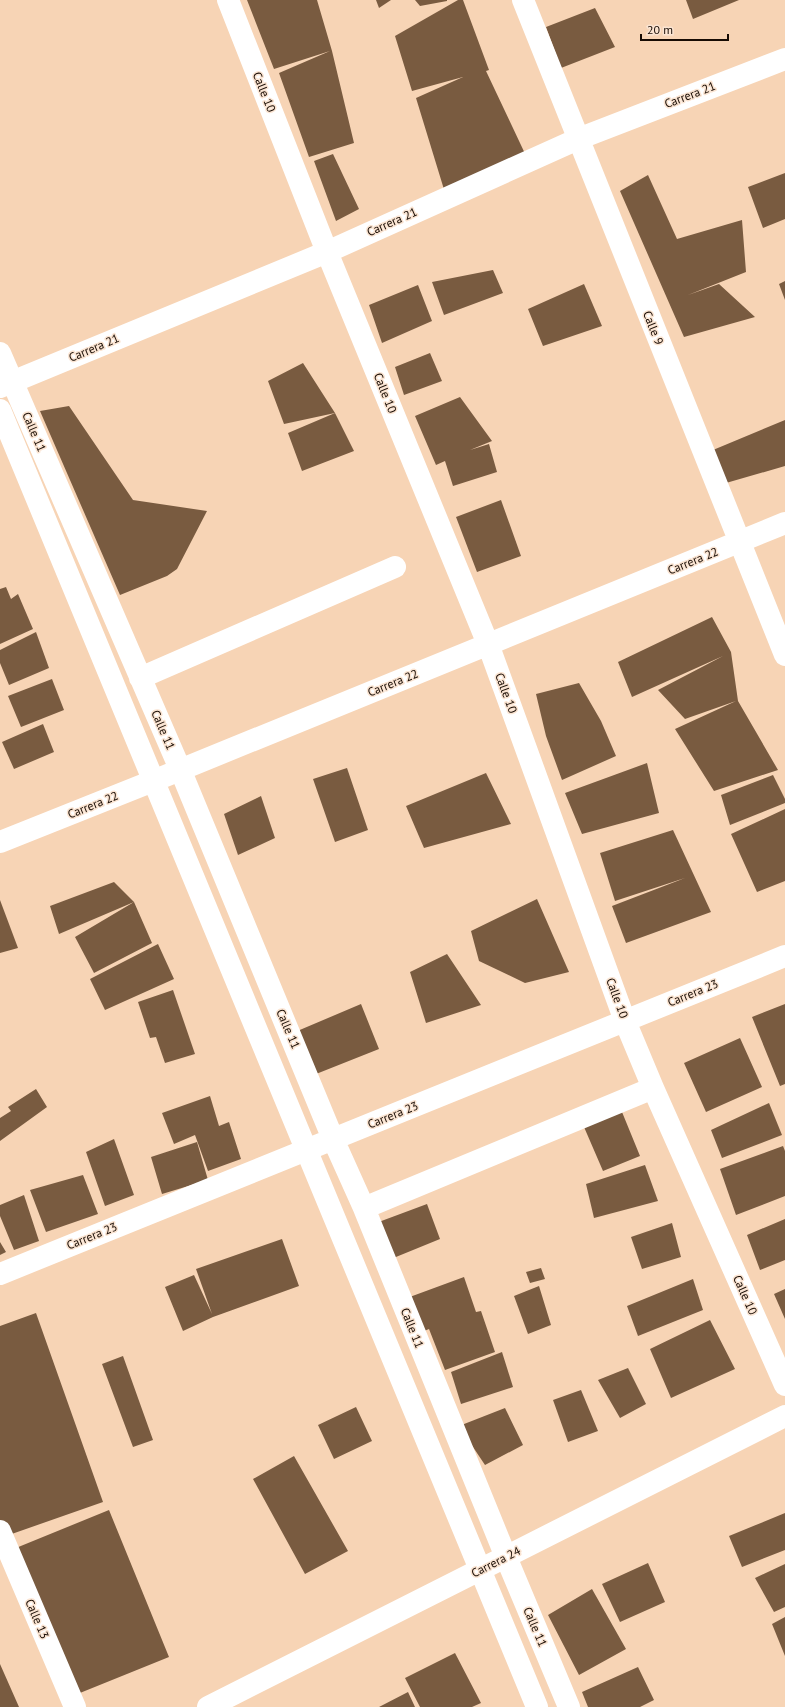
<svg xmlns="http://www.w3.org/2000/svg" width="785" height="1707" viewBox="0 0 785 1707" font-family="'PT Sans',sans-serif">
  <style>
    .building { fill: #795b40 }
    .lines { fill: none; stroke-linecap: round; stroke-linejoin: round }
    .minor { stroke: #fff; stroke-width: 22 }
    .labels { text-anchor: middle; stroke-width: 3; stroke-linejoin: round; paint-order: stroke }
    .street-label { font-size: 12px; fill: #170b03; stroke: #fae4d2 }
  </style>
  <rect width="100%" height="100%" fill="#f7d4b5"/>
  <path class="building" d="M 247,0 L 317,0 L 332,51 L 354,143 L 309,157 L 279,73 L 330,51 L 274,69 Z
    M 376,0 L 391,0 L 379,8 Z
    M 415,0 L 447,0 L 447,1 L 420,6 Z
    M 458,0 L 463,0 L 489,70 L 486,71 L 528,160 L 446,196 L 416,98 L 463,77 L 412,91 L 395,36 Z
    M 686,0 L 739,0 L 693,19 Z
    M 595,8 L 615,47 L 561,68 L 546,27 Z
    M 333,154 L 359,209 L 336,221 L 314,161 Z
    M 785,173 L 785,219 L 763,228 L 748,187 Z
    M 648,175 L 677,239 L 742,220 L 746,272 L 688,295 L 719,284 L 755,317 L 684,337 L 620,191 Z
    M 493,270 L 503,293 L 444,315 L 432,282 Z
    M 785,281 L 785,300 L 779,284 Z
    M 584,284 L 602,326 L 543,346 L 528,309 Z
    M 418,285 L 432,321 L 382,343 L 369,305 Z
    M 430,353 L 442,381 L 404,395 L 395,367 Z
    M 303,363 L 335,413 L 284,424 L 268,381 Z
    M 460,397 L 492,441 L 470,450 L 489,444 L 497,472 L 453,486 L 445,461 L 436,465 L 415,416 Z
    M 69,406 L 133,500 L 207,511 L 177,569 L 167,576 L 120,595 L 40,411 Z
    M 335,413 L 354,451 L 302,471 L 288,433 Z
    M 785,420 L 785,466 L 726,483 L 713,450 Z
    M 501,500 L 521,556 L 477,572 L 456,517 Z
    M 6,587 L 11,599 L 18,594 L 33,629 L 0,644 L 0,589 Z
    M 712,617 L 731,652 L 738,701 L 778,770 L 714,791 L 675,729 L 736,701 L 685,719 L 658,690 L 723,656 L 632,697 L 618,662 Z
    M 36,632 L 49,668 L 9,685 L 0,663 L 0,650 Z
    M 52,679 L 64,710 L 21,727 L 8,696 Z
    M 579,683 L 601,721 L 616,756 L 562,780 L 546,736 L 536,694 Z
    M 43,724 L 54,752 L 14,769 L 2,742 Z
    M 647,763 L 659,813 L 582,834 L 565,793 Z
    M 347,768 L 368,830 L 335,842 L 313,779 Z
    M 486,773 L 511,824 L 424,848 L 406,806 Z
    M 773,775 L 785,799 L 785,803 L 730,825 L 721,795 Z
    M 261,796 L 275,838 L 238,855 L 224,814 Z
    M 785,809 L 785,881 L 757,892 L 731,834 Z
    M 673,830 L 711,912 L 626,943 L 612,906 L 685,878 L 615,901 L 600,853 Z
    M 114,882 L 134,902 L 152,943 L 94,973 L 75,937 L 134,902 L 59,934 L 50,906 Z
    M 537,899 L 569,972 L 525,983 L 479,961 L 471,931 Z
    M 0,900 L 18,948 L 0,953 Z
    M 158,944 L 174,979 L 105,1010 L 90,979 Z
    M 447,954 L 481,1005 L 426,1023 L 410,972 Z
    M 173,990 L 195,1054 L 165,1063 L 156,1037 L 150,1038 L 138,1002 Z
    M 361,1004 L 379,1049 L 311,1076 L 295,1032 Z
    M 785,1004 L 785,1084 L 780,1086 L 752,1017 Z
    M 740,1038 L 762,1087 L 706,1112 L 684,1063 Z
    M 36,1089 L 47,1107 L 0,1141 L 0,1118 L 11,1111 L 8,1107 Z
    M 210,1096 L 219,1126 L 229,1122 L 241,1159 L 208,1171 L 195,1135 L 174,1144 L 162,1113 Z
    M 769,1103 L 782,1135 L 722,1158 L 711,1130 Z
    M 622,1112 L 640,1156 L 603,1171 L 584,1127 Z
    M 114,1139 L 134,1195 L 105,1206 L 86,1152 Z
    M 197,1142 L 208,1180 L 162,1194 L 151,1157 Z
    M 783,1146 L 785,1151 L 785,1196 L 736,1215 L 720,1169 Z
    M 645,1165 L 658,1201 L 594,1218 L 586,1184 Z
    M 83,1175 L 98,1214 L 46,1232 L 30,1190 Z
    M 24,1195 L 39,1241 L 14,1250 L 0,1216 L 0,1205 Z
    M 427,1204 L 440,1239 L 391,1259 L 376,1223 Z
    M 785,1219 L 785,1260 L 760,1270 L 747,1235 Z
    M 672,1223 L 681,1257 L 642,1269 L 631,1237 Z
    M 282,1239 L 299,1286 L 213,1317 L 183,1331 L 165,1287 L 194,1275 L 212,1314 L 196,1269 Z
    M 0,1242 L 6,1252 L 0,1255 Z
    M 541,1268 L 545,1279 L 530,1283 L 526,1272 Z
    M 464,1277 L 476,1312 L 481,1311 L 495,1352 L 445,1370 L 429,1329 L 417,1334 L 407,1298 Z
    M 693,1279 L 703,1310 L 638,1336 L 627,1306 Z
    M 539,1286 L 551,1325 L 528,1334 L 514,1296 Z
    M 785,1289 L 785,1319 L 774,1294 Z
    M 36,1313 L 103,1502 L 6,1536 L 0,1520 L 0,1326 Z
    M 710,1320 L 735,1369 L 671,1398 L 650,1349 Z
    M 502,1352 L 513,1387 L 461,1404 L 451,1372 Z
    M 123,1356 L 153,1440 L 133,1447 L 102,1364 Z
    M 628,1368 L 646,1404 L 620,1418 L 598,1380 Z
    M 581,1390 L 598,1431 L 568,1442 L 553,1400 Z
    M 356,1407 L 372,1441 L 334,1459 L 318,1425 Z
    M 505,1408 L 523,1445 L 485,1465 L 459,1426 Z
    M 294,1456 L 348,1551 L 305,1574 L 253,1479 Z
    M 109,1510 L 169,1657 L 70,1697 L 11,1550 Z
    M 785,1513 L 785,1550 L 742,1567 L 729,1536 Z
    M 648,1563 L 665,1602 L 620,1622 L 602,1584 Z
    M 785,1564 L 785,1607 L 774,1612 L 755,1578 Z
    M 592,1589 L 626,1649 L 579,1675 L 548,1615 Z
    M 785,1617 L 785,1656 L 772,1624 Z
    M 455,1653 L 481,1703 L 472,1707 L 420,1707 L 405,1678 Z
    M 0,1664 L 19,1707 L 0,1707 Z
    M 638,1667 L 654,1700 L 640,1707 L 588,1707 L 582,1692 Z
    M 408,1692 L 415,1707 L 379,1707 Z"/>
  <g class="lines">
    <path class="minor" d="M 228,0 L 327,252 L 488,644 L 625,1021 L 653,1088 L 785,1385
      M 523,0 L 785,655
      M 0,353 L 180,769 L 333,1139 L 364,1208 L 506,1557 L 569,1707
      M 0,387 L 327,252 L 578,139 L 785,59
      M 0,410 L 537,1707
      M 140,678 L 395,567
      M 0,842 L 153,781 L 785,523
      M 364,1208 L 653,1088
      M 0,1274 L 785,956
      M 0,1531 L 75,1707
      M 208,1707 L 785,1416"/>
  </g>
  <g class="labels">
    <g class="street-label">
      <text transform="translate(264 92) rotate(68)" y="4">Calle 10</text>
      <text transform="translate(690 95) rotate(-21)" y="4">Carrera 21</text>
      <text transform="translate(392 222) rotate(-24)" y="4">Carrera 21</text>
      <text transform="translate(653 328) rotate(68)" y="4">Calle 9</text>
      <text transform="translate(94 348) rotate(-23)" y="4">Carrera 21</text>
      <text transform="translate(385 393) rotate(68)" y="4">Calle 10</text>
      <text transform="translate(34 432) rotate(67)" y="4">Calle 11</text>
      <text transform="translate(693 561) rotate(-22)" y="4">Carrera 22</text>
      <text transform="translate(393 683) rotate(-22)" y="4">Carrera 22</text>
      <text transform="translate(506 693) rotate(70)" y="4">Calle 10</text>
      <text transform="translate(163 730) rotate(67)" y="4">Calle 11</text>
      <text transform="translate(93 805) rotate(-22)" y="4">Carrera 22</text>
      <text transform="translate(693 993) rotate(-22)" y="4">Carrera 23</text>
      <text transform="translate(617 998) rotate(70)" y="4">Calle 10</text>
      <text transform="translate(288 1029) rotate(67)" y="4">Calle 11</text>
      <text transform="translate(393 1115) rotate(-22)" y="4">Carrera 23</text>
      <text transform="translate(92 1236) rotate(-22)" y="4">Carrera 23</text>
      <text transform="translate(745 1295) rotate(66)" y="4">Calle 10</text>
      <text transform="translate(412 1328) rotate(68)" y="4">Calle 11</text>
      <text transform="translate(496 1562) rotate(-27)" y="4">Carrera 24</text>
      <text transform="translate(37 1619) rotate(67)" y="4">Calle 13</text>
      <text transform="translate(535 1627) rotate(67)" y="4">Calle 11</text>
    </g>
  </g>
  <path d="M641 34v6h87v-6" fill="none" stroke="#170b03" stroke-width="2"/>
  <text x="647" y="34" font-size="12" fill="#170b03" stroke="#fae4d2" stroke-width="3" paint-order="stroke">20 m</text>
</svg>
